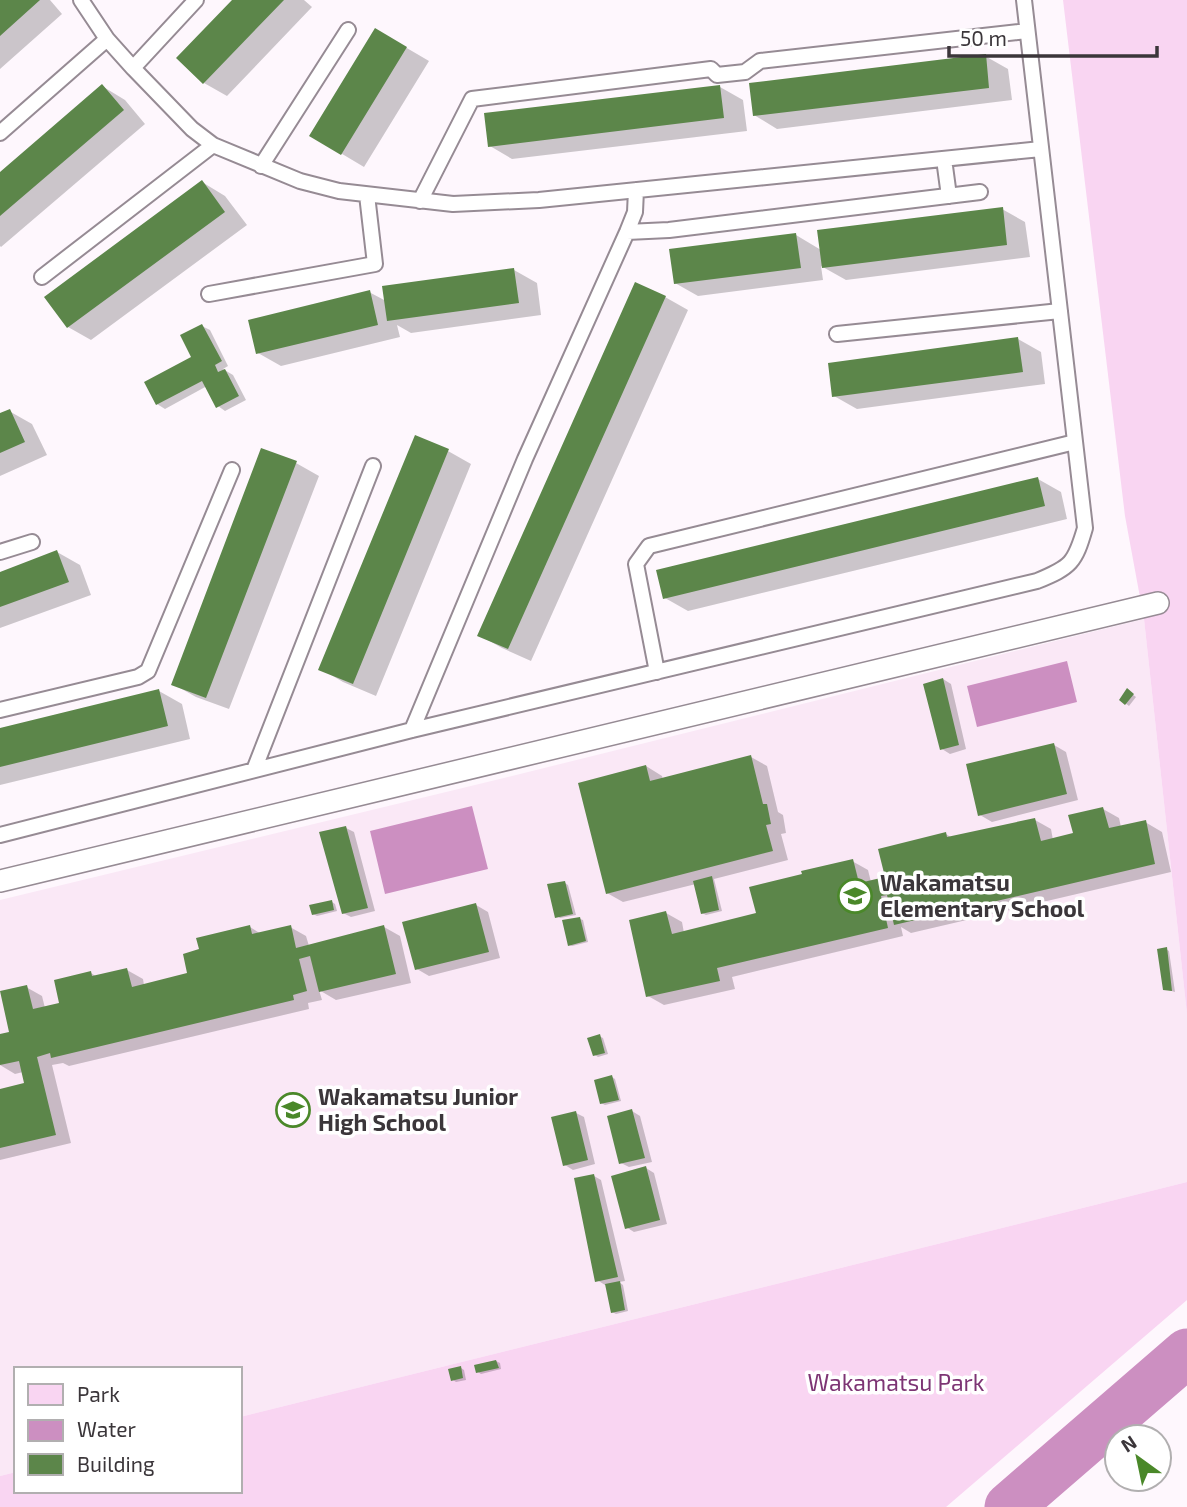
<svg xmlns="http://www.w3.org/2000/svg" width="1187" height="1507" viewBox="0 0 1187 1507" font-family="'Exo 2',sans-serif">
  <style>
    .built { fill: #fae8f6 }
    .green { fill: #f9d5f2 }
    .water { fill: #cc8fc1 }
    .shadow { fill: #0003 }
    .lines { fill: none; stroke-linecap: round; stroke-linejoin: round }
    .river { stroke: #cc8fc1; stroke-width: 49 }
    .building { fill: #5c864a }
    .service-casing { stroke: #968b94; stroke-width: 18 }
    .pedestrian-casing { stroke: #968b94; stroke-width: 24 }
    .service { stroke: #fff; stroke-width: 14 }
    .pedestrian { stroke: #fff; stroke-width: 21 }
    .labels { text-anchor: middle; stroke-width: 7; stroke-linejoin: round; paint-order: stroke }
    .poi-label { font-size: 23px; font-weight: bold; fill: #3b363a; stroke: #fff; text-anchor: start }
    .park-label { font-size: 23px; fill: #7d3574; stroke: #fff }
  </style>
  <rect width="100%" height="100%" fill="#fef7fd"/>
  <path class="built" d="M 1144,619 L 1187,1014 L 1187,1182 L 240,1417 L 240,1369 L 16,1369 L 16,1472 L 0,1476 L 0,900 L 508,777 Z"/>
  <path class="green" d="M 1063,0 L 1187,0 L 1187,1014 L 1144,619 L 1125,516 Z
    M 1187,1182 L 1187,1300 L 946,1507 L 0,1507 L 0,1476 L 16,1472 L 16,1491 L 240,1491 L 240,1417 Z"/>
  <path class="water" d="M 1067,661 L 1077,702 L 977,727 L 967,686 Z
    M 472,806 L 488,869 L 385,894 L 370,831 Z"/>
  <path class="shadow" d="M 0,0 L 50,0 L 62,14 L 0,69 Z
    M 234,0 L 304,0 L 312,7 L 227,96 L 204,83 Z
    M 376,30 L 429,61 L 364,167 L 312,136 Z
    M 985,56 L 1008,69 L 1012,100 L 777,129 L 754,115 Z
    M 102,86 L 125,100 L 145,124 L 1,247 L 0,246 L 0,174 Z
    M 720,87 L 743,100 L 747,131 L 512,159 L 490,146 Z
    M 202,182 L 225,196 L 247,225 L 91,340 L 68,327 L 46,298 Z
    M 1002,209 L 1025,222 L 1030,257 L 846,280 L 821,266 L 823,280 L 698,296 L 675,283 L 796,235 L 821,250 Z
    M 514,270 L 537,283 L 541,315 L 411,333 L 397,325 L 400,337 L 281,366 L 258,353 L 369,292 L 386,301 Z
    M 665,297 L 688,310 L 531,661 L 502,648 L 479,635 Z
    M 202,326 L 210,330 L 228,366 L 223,369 L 233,375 L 246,400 L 225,411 L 218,406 L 207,386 L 165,409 L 157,404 L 194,358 Z
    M 1018,339 L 1041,352 L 1045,384 L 857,409 L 834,396 Z
    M 9,411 L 32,424 L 47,455 L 0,476 L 0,415 Z
    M 416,438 L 448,451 L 471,464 L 376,696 L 343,682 L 321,669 Z
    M 296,463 L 319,476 L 229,709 L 196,697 L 173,684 Z
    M 1038,479 L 1061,492 L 1067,519 L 688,611 L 665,598 Z
    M 57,552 L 80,565 L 91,595 L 0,628 L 0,573 Z
    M 943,679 L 951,684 L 966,749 L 950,754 L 942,749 Z
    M 159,691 L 182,704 L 190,739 L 0,785 L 0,730 Z
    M 1128,691 L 1136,697 L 1129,706 L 1121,700 Z
    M 1054,745 L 1066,752 L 1078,800 L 992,822 L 980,815 Z
    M 751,757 L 767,766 L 778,812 L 783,815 L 786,833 L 781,834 L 788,860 L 714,879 L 722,911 L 706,915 L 702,913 L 696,884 L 623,902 L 607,893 L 646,766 L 662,776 L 663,780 Z
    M 1103,809 L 1119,818 L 1121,827 L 1145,822 L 1162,832 L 1171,872 L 911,933 L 901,927 L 903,936 L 732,977 L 735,989 L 664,1005 L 648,996 L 666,913 L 682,922 L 684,933 L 758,914 L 852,861 L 868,870 L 871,882 L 887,879 L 946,834 L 952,838 L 1035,820 L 1051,829 L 1053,840 L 1075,835 Z
    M 346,828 L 354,832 L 375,911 L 351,917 L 343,913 Z
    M 565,883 L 568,885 L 576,915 L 560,918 L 557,916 Z
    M 332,902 L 335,904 L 337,911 L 317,916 L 313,914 Z
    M 476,905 L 488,912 L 500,958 L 429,976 L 417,969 Z
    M 580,919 L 583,920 L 588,942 L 572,946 L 569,945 Z
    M 250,927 L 261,934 L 290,927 L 306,936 L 309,946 L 384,927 L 400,936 L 411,983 L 336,1000 L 319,990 L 322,1000 L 308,1003 L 309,1009 L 69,1066 L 63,1063 L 52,1065 L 71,1143 L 0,1160 L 0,1090 L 26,1084 L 23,1072 L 15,1074 L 0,1065 L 0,1035 L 11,1033 L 26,987 L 42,996 L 45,1008 L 61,1005 L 91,973 L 97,977 L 127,970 L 143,979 L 144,985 L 189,974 Z
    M 1166,949 L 1169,951 L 1175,992 L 1165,989 Z
    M 599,1036 L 603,1038 L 608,1054 L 598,1057 L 595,1055 Z
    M 612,1077 L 615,1079 L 621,1101 L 605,1105 L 601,1103 Z
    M 632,1111 L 640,1116 L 652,1162 L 629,1167 L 621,1163 Z
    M 576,1113 L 584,1117 L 595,1164 L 573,1170 L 565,1165 Z
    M 646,1168 L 654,1173 L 667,1224 L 634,1232 L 626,1227 Z
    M 594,1176 L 601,1180 L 625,1281 L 619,1282 L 623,1285 L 628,1311 L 616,1314 L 612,1312 L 607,1284 L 605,1285 L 597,1280 Z
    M 496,1361 L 500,1363 L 501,1369 L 481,1374 L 478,1372 Z
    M 461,1368 L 464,1370 L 466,1380 L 456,1382 L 453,1380 Z"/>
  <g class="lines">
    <path class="river" d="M 1009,1507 L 1187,1353"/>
  </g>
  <path class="building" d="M 0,0 L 40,0 L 0,36 Z
    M 232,0 L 284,0 L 203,84 L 176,58 Z
    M 375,28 L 407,47 L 341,155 L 309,136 Z
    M 986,54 L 989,88 L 753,116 L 749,83 Z
    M 102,84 L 124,110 L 0,216 L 0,172 Z
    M 720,85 L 724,118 L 488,147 L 484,113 Z
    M 202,180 L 225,212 L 67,328 L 44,297 Z
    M 1003,207 L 1007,245 L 822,268 L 817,230 Z
    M 796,233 L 801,268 L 674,284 L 669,249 Z
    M 514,268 L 519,303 L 387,321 L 382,286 Z
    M 635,282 L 666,296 L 508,649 L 477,636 Z
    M 370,290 L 378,325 L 256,354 L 248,320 Z
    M 202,324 L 222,361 L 215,365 L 218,372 L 225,369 L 239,396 L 216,408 L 202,381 L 156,405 L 144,382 L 191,357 L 180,335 Z
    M 1018,337 L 1023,372 L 832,397 L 828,363 Z
    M 10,409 L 25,442 L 0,453 L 0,413 Z
    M 415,435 L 449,449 L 353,684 L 318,670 Z
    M 261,448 L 297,461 L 206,698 L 171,685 Z
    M 1038,477 L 1045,506 L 663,599 L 656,570 Z
    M 57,550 L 69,582 L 0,607 L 0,572 Z
    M 943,678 L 959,745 L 940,750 L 923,684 Z
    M 1127,688 L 1134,694 L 1125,705 L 1119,700 Z
    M 159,689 L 168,726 L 0,767 L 0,728 Z
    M 1054,743 L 1067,794 L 978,816 L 966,764 Z
    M 751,755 L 763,804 L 767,804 L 771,824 L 766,825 L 773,851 L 606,894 L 578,783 L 646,765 L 650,781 Z
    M 1103,807 L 1109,828 L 1146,820 L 1155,864 L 894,925 L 887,895 L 881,896 L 888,928 L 717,968 L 720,981 L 646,997 L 629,920 L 666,911 L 672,934 L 756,913 L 749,887 L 802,874 L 801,871 L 853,859 L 859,883 L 885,877 L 878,849 L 946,832 L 947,837 L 1035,818 L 1041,841 L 1073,833 L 1068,815 Z
    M 346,826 L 368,908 L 342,914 L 319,832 Z
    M 712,876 L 719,910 L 701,914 L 693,881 Z
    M 565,881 L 573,914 L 555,918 L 547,884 Z
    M 332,900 L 334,910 L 312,915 L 309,905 Z
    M 476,903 L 489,952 L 415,970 L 402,922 Z
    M 580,917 L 586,941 L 568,946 L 562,920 Z
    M 250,925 L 252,934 L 291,925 L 296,948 L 384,925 L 396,974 L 319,992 L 310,956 L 299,959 L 307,991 L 293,995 L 294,1000 L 51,1058 L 50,1053 L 37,1057 L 56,1135 L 0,1148 L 0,1089 L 24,1083 L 19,1061 L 0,1065 L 0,1034 L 9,1032 L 0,991 L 27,985 L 33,1009 L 59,1003 L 54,980 L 91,971 L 92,976 L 127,968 L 132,987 L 187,973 L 183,954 L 199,949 L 196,938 Z
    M 1167,947 L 1172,991 L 1163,990 L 1157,949 Z
    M 600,1034 L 605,1053 L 593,1056 L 587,1038 Z
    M 612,1075 L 619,1100 L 600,1104 L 594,1080 Z
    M 632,1109 L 645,1158 L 619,1164 L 607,1116 Z
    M 576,1111 L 588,1160 L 563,1166 L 551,1117 Z
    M 646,1166 L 660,1220 L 625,1229 L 611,1176 Z
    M 594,1174 L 618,1277 L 595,1282 L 574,1178 Z
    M 620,1281 L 625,1310 L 611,1313 L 605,1284 Z
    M 496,1360 L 499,1368 L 476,1373 L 474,1365 Z
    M 461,1366 L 463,1378 L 451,1381 L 448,1369 Z"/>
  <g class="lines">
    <g class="service-casing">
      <path id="service" d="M 81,0 L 107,39 L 133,68 L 192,129 L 213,145 L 300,181 L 339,191 L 453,204 L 539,200 L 1041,149
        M 133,68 L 196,0
        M 0,133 L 107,39
        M 944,159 L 949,196
        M 261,166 L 348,30
        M 420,201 L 472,99 L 711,69 L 717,75 L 745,72 L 760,61 L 1027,31
        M 627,232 L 669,230 L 980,192
        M 42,277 L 213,145
        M 209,294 L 375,264 L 367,195
        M 837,334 L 1060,311
        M 0,552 L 32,542
        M 657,672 L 636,564 L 649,546 L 1075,442
        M 0,710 L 138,677 L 148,671 L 232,470
        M 412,730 L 525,459 L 627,232 L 635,212 L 636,190
        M 254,770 L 373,466
        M 0,835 L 412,730 L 1037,581 C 1071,567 1075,563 1085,528 L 1024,0"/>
    </g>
    <g class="pedestrian-casing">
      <path id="pedestrian" d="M 0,881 L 1158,603"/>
    </g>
    <use href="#service" class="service"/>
    <use href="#pedestrian" class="pedestrian"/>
  </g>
  <defs>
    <g id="school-ring" transform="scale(1.75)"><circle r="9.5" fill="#fff" stroke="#4a8829" stroke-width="1.5"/><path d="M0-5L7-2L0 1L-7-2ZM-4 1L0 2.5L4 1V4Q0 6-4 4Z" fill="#4a8829"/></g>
  </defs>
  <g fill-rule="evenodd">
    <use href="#school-ring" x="855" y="896"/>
    <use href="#school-ring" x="293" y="1110"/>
  </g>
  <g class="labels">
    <g class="poi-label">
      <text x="880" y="891">Wakamatsu<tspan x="880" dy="26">Elementary School</tspan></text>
      <text x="318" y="1105">Wakamatsu Junior<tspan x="318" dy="26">High School</tspan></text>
    </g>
    <g class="park-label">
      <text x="896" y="1391">Wakamatsu Park</text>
    </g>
  </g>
  <rect x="14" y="1367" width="228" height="126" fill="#ffffff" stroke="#b1afb0" stroke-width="2"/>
  <rect x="28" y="1384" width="35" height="21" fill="#f9d5f2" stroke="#b1afb0" stroke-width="2"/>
  <text x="77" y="1402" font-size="21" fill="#3b363a">Park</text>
  <rect x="28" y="1420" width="35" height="21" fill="#cc8fc1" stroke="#b1afb0" stroke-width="2"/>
  <text x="77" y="1437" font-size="21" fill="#3b363a">Water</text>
  <rect x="28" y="1454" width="35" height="21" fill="#5c864a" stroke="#b1afb0" stroke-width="2"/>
  <text x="77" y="1472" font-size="21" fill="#3b363a">Building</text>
  <g transform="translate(1138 1458) rotate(327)"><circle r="33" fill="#ffffff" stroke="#b1afb0" stroke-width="2"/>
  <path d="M0-5L12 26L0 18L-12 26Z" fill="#4a8829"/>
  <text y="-10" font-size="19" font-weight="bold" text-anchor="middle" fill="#3b363a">N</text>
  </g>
  <path d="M949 46v10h208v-10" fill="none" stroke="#3b363a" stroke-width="3.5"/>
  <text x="960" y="46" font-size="21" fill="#3b363a" stroke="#ffffff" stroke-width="5" paint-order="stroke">50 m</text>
</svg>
